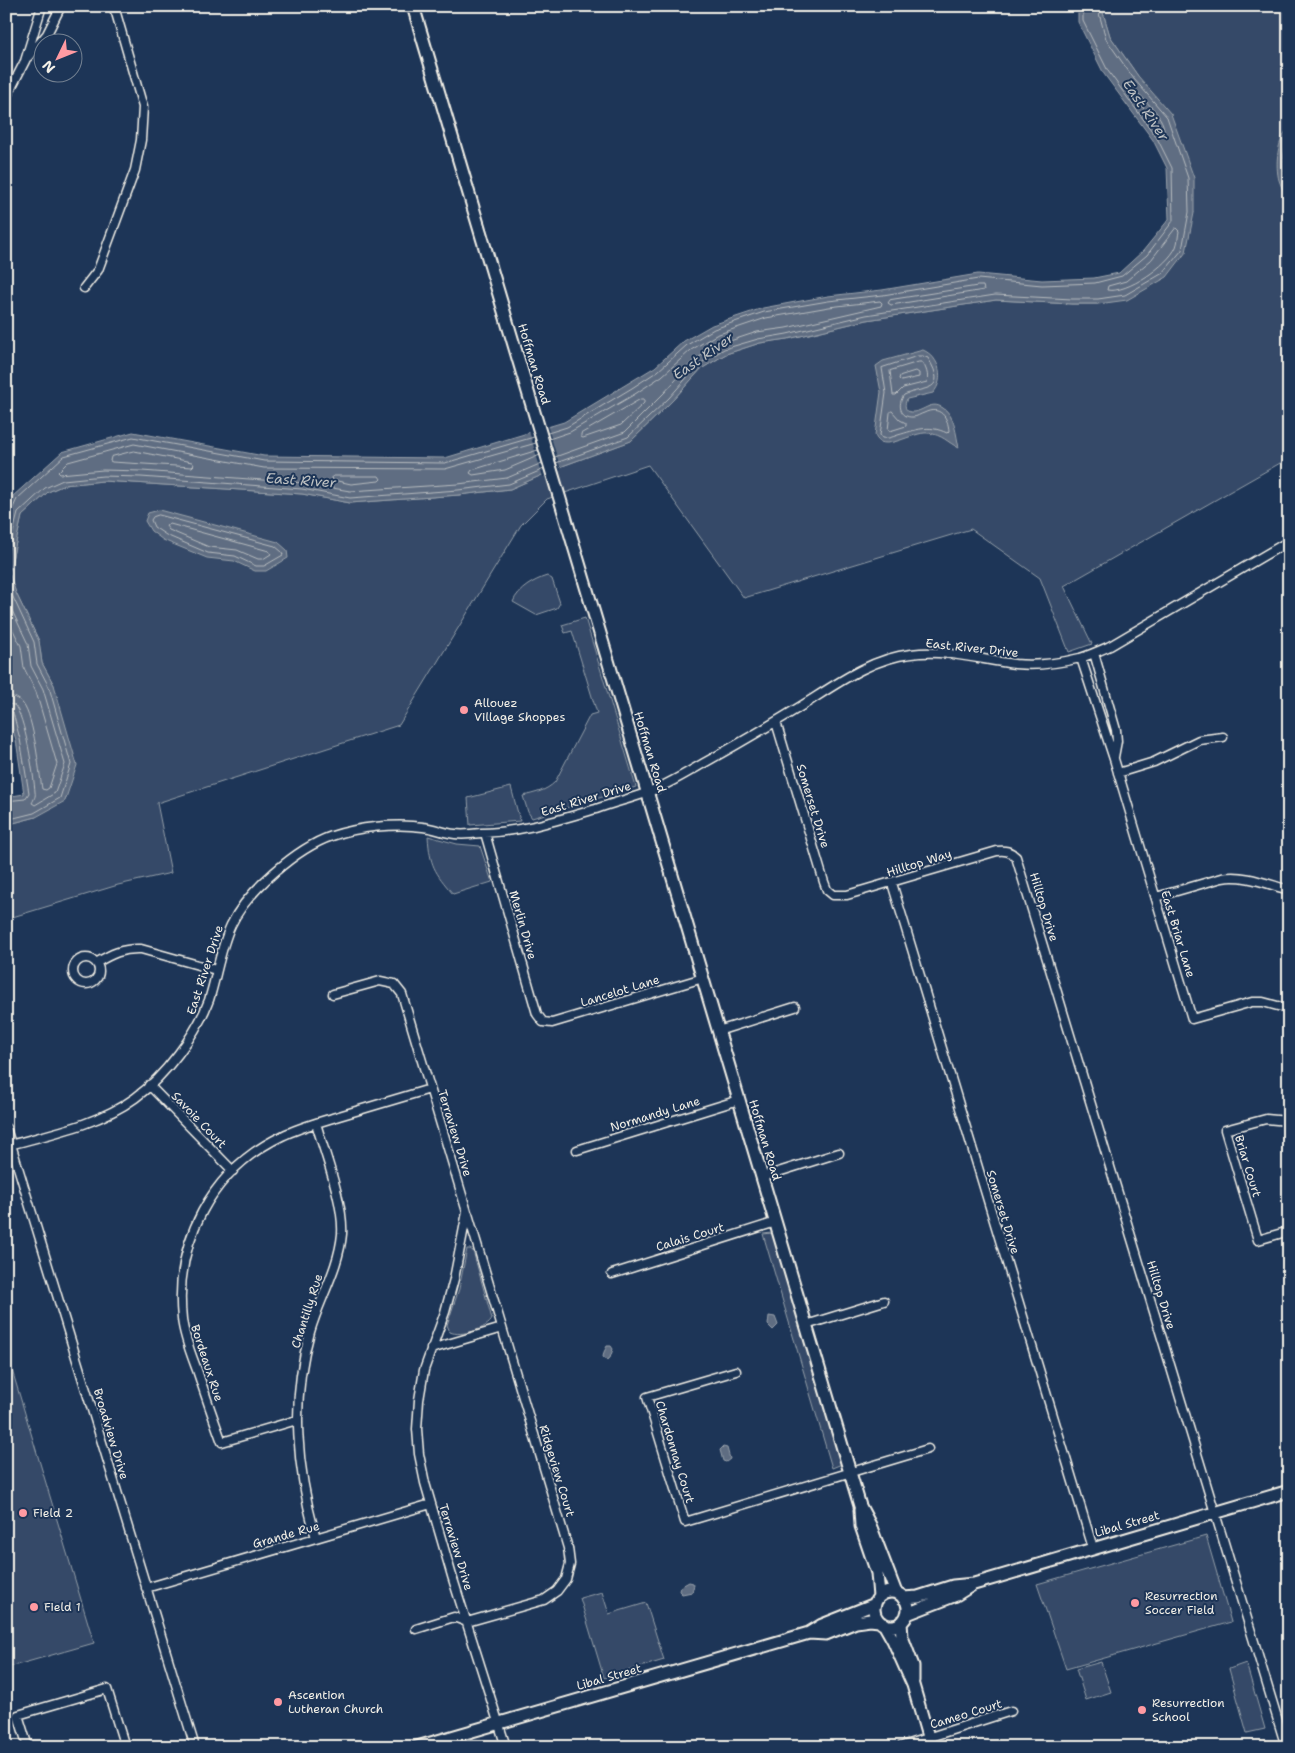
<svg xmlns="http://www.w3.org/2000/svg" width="1295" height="1753" viewBox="0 0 1295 1753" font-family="'Shantell Sans',sans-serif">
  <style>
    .green { fill: #354a67; stroke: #949ea8 }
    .water { fill: #5e6d82; stroke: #9aa2ab }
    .pier { fill: #1d3557 }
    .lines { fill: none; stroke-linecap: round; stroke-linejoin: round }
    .shore { stroke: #b8bcbf; stroke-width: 1 }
    .street-casing { stroke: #f4f1e8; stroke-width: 11 }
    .secondary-casing { stroke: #f4f1e8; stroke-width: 15 }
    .street { stroke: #1d3557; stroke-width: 8 }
    .secondary { stroke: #1d3557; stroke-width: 11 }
    .poi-dot { fill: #ff9aa2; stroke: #1d3557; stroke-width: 2 }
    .labels { text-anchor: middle; stroke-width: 4; stroke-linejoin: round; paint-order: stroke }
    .street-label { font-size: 12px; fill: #f4f1e8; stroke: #1d3557 }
    .poi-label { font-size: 12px; fill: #f4f1e8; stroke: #1d3557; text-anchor: start }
    .water-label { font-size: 14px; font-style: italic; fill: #c0c3c4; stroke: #1d3557 }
  </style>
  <rect width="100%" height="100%" fill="#1d3557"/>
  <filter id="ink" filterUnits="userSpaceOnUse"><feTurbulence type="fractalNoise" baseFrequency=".02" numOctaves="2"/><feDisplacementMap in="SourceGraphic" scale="10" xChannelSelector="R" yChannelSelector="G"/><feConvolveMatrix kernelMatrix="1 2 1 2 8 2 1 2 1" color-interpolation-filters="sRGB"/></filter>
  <g filter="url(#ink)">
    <path class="green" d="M 1101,6 L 1289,6 L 1289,458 L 1064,586 L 1092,644 L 1069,652 L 1040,578 L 971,529 L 744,598 L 648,465 L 547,499 L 521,525 L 399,725 L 157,803 L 171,873 L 118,885 L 6,919 L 6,825 L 36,817 L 54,685 L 42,663 L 39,641 L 16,593 L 9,573 L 22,516 L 48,492 L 64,485 L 103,481 L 302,494 L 350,503 L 459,495 L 510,489 L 565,465 L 631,441 L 672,401 L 701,369 L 726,354 L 760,343 L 788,339 L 867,320 L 996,300 L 1072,304 L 1098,304 L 1194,213 L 1138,76 L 1110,36 Z
      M 547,576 L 552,579 L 560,603 L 557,608 L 536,615 L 513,602 C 518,589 534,580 547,576 Z
      M 585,618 L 636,787 L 532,818 L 528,812 L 523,796 C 535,793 546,791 555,782 L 590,715 L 597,713 L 572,631 L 565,633 L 562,625 Z
      M 511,787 L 520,821 L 470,825 L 468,798 Z
      M 428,836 L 457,844 L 480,846 L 492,882 L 453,894 C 434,871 430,866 428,836 Z
      M 772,1233 L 842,1464 L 832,1468 L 763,1234 Z
      M 467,1249 L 470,1249 L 473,1251 L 492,1319 C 488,1329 460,1337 450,1332 L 447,1325 L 459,1289 Z
      M 6,1350 L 94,1643 L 6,1668 Z
      M 1206,1536 L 1231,1622 L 1066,1669 L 1037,1584 Z
      M 602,1592 L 609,1614 L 646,1603 L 664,1660 L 604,1678 L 580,1598 Z
      M 1101,1662 L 1111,1692 L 1086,1700 L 1076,1669 Z
      M 1246,1663 L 1265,1729 L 1247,1733 L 1229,1669 Z"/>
    <path class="water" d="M 1078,6 L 1101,6 L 1110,36 L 1138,76 L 1171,114 L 1194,178 L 1194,213 L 1186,252 L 1167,277 L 1127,300 L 1098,304 L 1072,304 L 996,300 L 867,320 L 788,339 L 760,343 L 726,354 L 701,369 L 672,401 L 631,441 L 565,465 L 510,489 L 459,495 L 350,503 L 302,494 L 103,481 L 64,485 L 48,492 L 22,516 L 9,573 L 16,593 L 39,641 L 42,663 L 54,685 L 77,765 L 65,801 L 36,817 L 6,825 L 6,797 L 24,794 L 16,740 L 6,707 L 6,512 L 13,496 L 62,452 L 133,432 L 264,456 L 445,458 L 564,422 L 655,367 L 684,341 L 712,325 L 763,308 L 828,296 L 882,290 L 978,274 L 1042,280 L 1094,278 L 1119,273 L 1143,251 L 1169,219 L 1167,168 L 1153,140 L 1104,74 L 1078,22 Z
      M 1289,128 L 1289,202 C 1286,195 1281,187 1279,180 C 1275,166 1277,138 1289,128 Z
      M 923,350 C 940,357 945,380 933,393 L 907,399 C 904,404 904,413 913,412 C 925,411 931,400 943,408 C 955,415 956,435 959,448 C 947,442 943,435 928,433 C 913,431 881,455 875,435 L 881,392 L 876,366 L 883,361 Z
      M 159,510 L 278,542 L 287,550 L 288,558 L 266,571 L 255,571 L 234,561 L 207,558 L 163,540 L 151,531 L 145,521 L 148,513 Z
      M 769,1316 L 775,1317 L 778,1325 L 773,1330 L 768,1325 Z
      M 607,1346 L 611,1346 L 613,1349 L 610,1358 L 607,1360 L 603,1357 L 604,1352 Z
      M 723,1447 L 727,1448 L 730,1459 L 726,1462 L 723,1461 L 720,1450 Z
      M 689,1582 L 693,1583 L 694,1585 L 692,1592 L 682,1594 L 679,1591 L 680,1587 Z"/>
    <path class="pier" d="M 547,425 L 561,470 L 543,477 L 529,431 Z"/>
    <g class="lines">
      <path class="shore" d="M 1135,93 L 1138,93 C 1147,103 1165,118 1164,132 L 1160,131 L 1135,97 Z
        M 1289,136 C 1282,155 1280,170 1289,190
        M 1176,228 L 1179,231 C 1178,236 1178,242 1176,247 C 1168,265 1127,294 1107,290 L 1108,286 L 1126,281 L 1151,260 Z
        M 978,286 L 983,286 L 984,290 L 891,305 L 888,303 L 890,300 Z
        M 918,356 L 923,356 L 928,358 C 949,393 924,386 904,395 C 897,404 900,418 913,417 C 917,417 920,414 924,413 C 940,405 948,417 949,431 L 947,433 C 928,424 916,430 898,435 C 892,437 888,439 882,438 L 880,435 L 886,393 L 882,368 Z
        M 919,362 L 922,362 C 926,367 929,376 927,382 L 903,388 L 896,395 L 893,395 L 890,371 Z
        M 916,371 L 919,373 L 919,377 L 901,381 L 899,379 L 900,376 Z
        M 641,399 L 644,399 L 644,403 L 621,425 L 583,438 L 581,437 L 581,434 Z
        M 892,411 L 900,420 L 906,423 L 906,426 L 890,431 L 888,430 L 890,413 Z
        M 548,433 L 567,427 L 632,388 L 658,371 L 687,345 L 714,329 L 764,312 L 828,301 L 883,295 L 978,279 L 1042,285 L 1095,283 L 1122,276 L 1147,255 L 1173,221 L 1172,168 L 1157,138 L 1108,71 L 1083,21 L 1083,6
        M 549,439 L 570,432 L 635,394 L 662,376 L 691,350 L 716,335 L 766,318 L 829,307 L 880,301 L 882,303 L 881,306 L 786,328 L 757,332 L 721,344 L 694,360 L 664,393 L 625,432 L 555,457
        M 536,443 L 445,469 L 264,468 L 134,444 L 68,462 L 58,472 L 60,474 L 103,470 L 142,471 L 303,483 L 350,491 L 458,484 L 507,478 L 542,463
        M 538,450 L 472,470 L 470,473 L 473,475 L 505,470 L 540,455
        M 134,451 L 192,462 L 194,465 L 192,467 L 112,462 L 110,461 L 111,457 Z
        M 556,463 L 628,437 L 669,398 L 698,365 L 724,349 L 758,339 L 787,334 L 866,315 L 995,295 L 1072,299 L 1098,299 L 1125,295 L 1163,273 L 1182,250 L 1189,212 L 1188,178 L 1167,117 L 1134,79 L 1106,39 L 1097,6
        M 334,476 L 379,476 L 381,479 L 379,481 L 351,484 L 333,480 L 331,478 Z
        M 6,512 L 12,510 L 17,499 L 64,456 L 133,437 L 264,461 L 445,463 L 534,437
        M 159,515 L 275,546 L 282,552 L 283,555 L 264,566 L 256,566 L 235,556 L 208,553 L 166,535 L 154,527 L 151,520 L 153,517 Z
        M 170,524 L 269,551 L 271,554 L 263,559 L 258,559 L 237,550 L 209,547 L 169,530 L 166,526 Z
        M 6,560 L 18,513 L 45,488 L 63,480 L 103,476 L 141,477 L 302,489 L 350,498 L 458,490 L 509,484 L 544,469
        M 6,579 L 12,595 L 34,642 L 37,664 L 49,687 L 71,764 L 60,798 L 34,813 L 6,820
        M 6,598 L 28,644 L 31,666 L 43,689 L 65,764 L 55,793 L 35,805 L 32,803 C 34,799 36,796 35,792 C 34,776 25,715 14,705 L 6,704
        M 6,616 L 21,646 L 24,668 L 36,692 L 57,764 L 49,788 L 46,790 L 42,789 C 39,770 34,718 23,704 C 19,698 13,696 6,696
        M 6,710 L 10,710 L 13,713 L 20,739 L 29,793 L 25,799 L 6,801"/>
      <g class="street-casing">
        <path id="street" d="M 28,57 L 47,34 L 61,6
          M 6,98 L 25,61 L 42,6
          M 84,288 L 98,270 L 135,170 L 141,140 L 143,107 L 116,13 L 112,6
          M 1094,653 L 1116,730 L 1117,741 L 1114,757
          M 1081,658 L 1114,759 L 1192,1019 L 1252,1002 L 1263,1002 L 1289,1009
          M 776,722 L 824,882 L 827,890 L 833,895 L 847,895 L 997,851 C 1005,850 1010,851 1016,857 L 1286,1747
          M 1118,773 L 1154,762 L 1199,740 L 1223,737
          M 485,833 L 537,1014 L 543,1022 L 552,1023 L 703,978
          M 892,883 L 1093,1548
          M 1156,897 L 1222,878 C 1245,874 1267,884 1289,890
          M73 971a13 13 0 1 1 26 0a13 13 0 1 1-26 0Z
          M 96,963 C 111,954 123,948 141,949 L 216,970
          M 333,994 L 380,981 L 394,984 L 402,994 L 467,1212 L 454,1279 L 445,1312 L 424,1370 L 419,1400 L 417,1429 L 419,1454 L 425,1483 L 452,1576 L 506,1747
          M 718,1031 L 795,1007
          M 149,1085 L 233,1171
          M 1288,1121 L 1266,1119 L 1225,1130 L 1258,1240 L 1289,1231
          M 6,1128 L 195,1747
          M 6,1146 C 49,1134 98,1125 135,1098 C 164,1077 197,1034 209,1000 C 217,975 220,949 231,925 C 247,891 297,848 332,836 C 358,827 396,823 423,827 C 434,828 444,833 455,834 C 463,835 473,834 481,833 C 521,832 558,820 596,809 C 612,803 629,799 646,793 C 666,786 685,774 704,763 C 740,743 776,722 811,700 C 842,680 874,658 911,654 C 946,649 981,660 1015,664 C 1036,666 1060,663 1080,658 C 1090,655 1101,650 1110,646 L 1289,541
          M 577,1150 L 739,1100
          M 762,1177 L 839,1153
          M 612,1274 L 776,1222
          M 806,1325 L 884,1301
          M 431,1349 L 502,1328
          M 736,1371 L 647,1397 L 685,1522 L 928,1449
          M 297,1420 L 222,1442 C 213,1418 205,1394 197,1370 C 191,1354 184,1337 182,1319 C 174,1242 211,1170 282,1136 C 300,1127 320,1122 339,1116 C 370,1107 400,1098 430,1089
          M 316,1538 C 297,1470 290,1402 310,1332 C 319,1300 339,1268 342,1234 C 344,1203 325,1155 316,1123
          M 146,1588 L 431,1504
          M 416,1629 L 454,1617 L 467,1622 L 544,1600 L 557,1591 L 566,1579 L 570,1564 L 568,1548 L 468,1214
          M 28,1747 L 18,1715 L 107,1689 L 125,1747
          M 899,1747 L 1011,1711"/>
      </g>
      <g class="secondary-casing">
        <path id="secondary" d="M 413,6 L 860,1506 L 870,1525 L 896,1593
          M 860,1510 L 861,1526 L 877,1573 L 879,1597
          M874 1609a17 17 0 1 1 34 0a17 17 0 1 1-34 0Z
          M 903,1598 L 918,1597 L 953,1586 L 974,1584 L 1289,1491
          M 907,1614 L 956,1595 L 972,1585
          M 901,1622 L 902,1637 L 913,1666 L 913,1681
          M 884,1624 L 893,1640 L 913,1685 L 931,1747
          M 809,1633 L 826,1634 L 856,1622 L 870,1620 L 879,1621
          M 417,1747 L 809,1633 L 822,1625 L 875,1604"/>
      </g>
      <use href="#street" class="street"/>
      <use href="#secondary" class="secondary"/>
    </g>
  </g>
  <g class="poi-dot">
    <circle cx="464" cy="710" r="5"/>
    <circle cx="23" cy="1513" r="5"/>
    <circle cx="1135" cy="1603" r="5"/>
    <circle cx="34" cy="1607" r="5"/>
    <circle cx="278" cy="1702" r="5"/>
    <circle cx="1142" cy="1710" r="5"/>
  </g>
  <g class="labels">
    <g class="street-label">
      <text transform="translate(534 364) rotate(73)" y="4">Hoffman Road</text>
      <text transform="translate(972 648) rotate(6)" y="4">East River Drive</text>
      <text transform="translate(650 752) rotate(73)" y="4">Hoffman Road</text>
      <text transform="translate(586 799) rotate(-17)" y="4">East River Drive</text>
      <text transform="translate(813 806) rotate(73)" y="4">Somerset Drive</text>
      <text transform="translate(919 863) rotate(-17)" y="4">Hilltop Way</text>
      <text transform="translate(1044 907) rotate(73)" y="4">Hilltop Drive</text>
      <text transform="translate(523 925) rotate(74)" y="4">Merlin Drive</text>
      <text transform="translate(1178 934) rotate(73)" y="4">East Briar Lane</text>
      <text transform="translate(205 970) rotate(-72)" y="4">East River Drive</text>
      <text transform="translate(620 991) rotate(-17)" y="4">Lancelot Lane</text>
      <text transform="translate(655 1114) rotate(-17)" y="4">Normandy Lane</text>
      <text transform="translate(199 1120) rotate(46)" y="4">Savoie Court</text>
      <text transform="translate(455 1133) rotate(73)" y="4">Terraview Drive</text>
      <text transform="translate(765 1140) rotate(73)" y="4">Hoffman Road</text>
      <text transform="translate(1248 1166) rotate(73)" y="4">Briar Court</text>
      <text transform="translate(1003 1212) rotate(73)" y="4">Somerset Drive</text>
      <text transform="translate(690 1237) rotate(-17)" y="4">Calais Court</text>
      <text transform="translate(1161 1295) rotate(73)" y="4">Hilltop Drive</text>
      <text transform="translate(307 1311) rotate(-72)" y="4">Chantilly Rue</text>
      <text transform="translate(207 1363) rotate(72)" y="4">Bordeaux Rue</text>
      <text transform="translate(111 1434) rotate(73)" y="4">Broadview Drive</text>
      <text transform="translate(675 1452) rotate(73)" y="4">Chardonnay Court</text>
      <text transform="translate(557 1471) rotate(73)" y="4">Ridgeview Court</text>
      <text transform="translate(1127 1524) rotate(-16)" y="4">Libal Street</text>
      <text transform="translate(286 1535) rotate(-16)" y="4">Grande Rue</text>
      <text transform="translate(456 1547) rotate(73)" y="4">Terraview Drive</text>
      <text transform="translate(609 1677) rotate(-16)" y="4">Libal Street</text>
      <text transform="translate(966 1714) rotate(-17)" y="4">Cameo Court</text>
    </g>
    <g class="poi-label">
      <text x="474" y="707">Allouez<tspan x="474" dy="14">Village Shoppes</tspan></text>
      <text x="33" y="1517">Field 2</text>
      <text x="1145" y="1600">Resurrection<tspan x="1145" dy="14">Soccer Field</tspan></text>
      <text x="44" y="1611">Field 1</text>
      <text x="288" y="1699">Ascention<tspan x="288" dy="14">Lutheran Church</tspan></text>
      <text x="1152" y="1707">Resurrection<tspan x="1152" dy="14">School</tspan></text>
    </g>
    <g class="water-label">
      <text transform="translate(1146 110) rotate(56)" y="5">East River</text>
      <text transform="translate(703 356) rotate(-35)" y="5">East River</text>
      <text transform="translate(301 480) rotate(4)" y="5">East River</text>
    </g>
  </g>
  <rect width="1295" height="1753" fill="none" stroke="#1d3557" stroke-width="25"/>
  <rect x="12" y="12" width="1270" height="1728" fill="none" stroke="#f4f1e8" stroke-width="2" filter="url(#ink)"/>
  <g transform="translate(58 58) rotate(227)"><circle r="24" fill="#1d3557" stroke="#738091"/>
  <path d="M0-4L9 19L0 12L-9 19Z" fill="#ff9aa2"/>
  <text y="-8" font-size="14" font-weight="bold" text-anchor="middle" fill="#f4f1e8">N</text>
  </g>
</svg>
